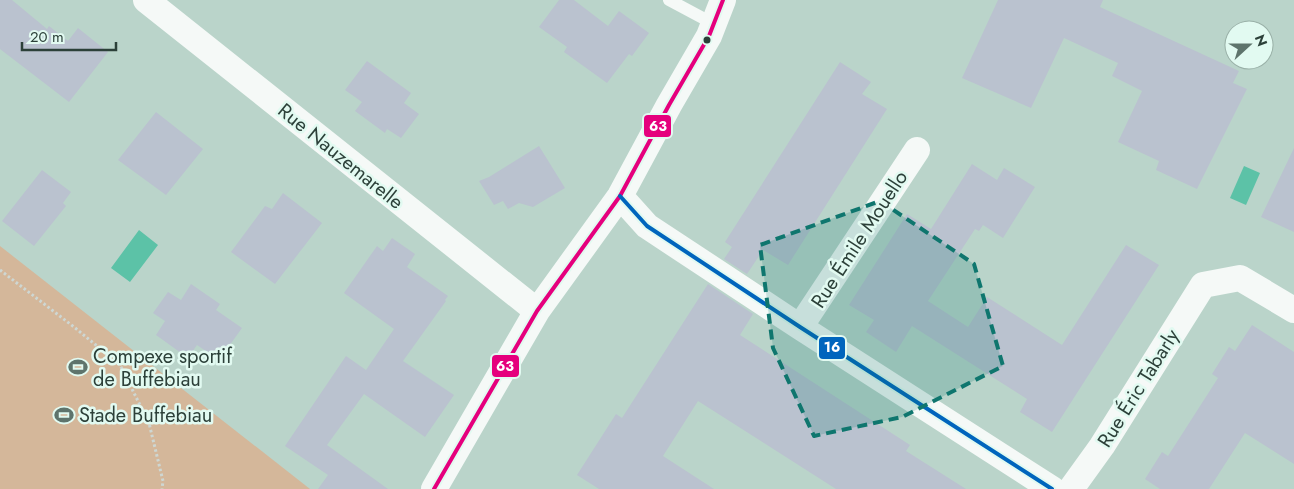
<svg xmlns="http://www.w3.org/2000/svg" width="1294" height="489" viewBox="0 0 1294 489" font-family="Jost,sans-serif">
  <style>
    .green { fill: #d4b79a }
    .water { fill: #5cc2a7 }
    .building { fill: #bac2cf }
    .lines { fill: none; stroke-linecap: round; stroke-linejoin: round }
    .path { stroke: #ced7d3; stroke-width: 3; stroke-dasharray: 2.5 2.5; stroke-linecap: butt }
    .lane { stroke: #f5f9f7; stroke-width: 12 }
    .street { stroke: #f5f9f7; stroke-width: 26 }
    .bus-1-casing { stroke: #e2faf1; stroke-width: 8 }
    .bus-2-casing { stroke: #e2faf1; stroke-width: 8 }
    .bus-1 { stroke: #e5007d; stroke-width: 4 }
    .bus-2 { stroke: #0065bd; stroke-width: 4 }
    .marked { fill: #0f766e; fill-opacity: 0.2; stroke: #0f766e; stroke-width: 4; stroke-dasharray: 10 6; stroke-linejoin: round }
    .bus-dot { fill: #2c4039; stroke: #e2faf1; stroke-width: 2 }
    .labels { text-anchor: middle; stroke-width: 5; stroke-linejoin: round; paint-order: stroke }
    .street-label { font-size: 20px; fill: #2c4039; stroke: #e2faf1 }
    .poi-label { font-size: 20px; fill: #2c4039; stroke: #e2faf1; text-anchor: start }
    .line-badge { stroke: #e2faf1; stroke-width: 2 }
    .badge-label { font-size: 14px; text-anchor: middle; font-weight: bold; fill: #fff }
  </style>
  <rect width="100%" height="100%" fill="#bad4ca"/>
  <path class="green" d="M 0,246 L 310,489 L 0,489 Z"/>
  <path class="water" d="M 1244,166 L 1260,173 L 1246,205 L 1230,198 Z
    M 139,230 L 158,245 L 130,282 L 111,268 Z"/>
  <path class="building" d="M 0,0 L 12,0 L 47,29 L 49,26 L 68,41 L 78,28 L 108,52 L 69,102 L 0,49 Z
    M 559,0 L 574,0 L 608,26 L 619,11 L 649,33 L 632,56 L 629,54 L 607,83 L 564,52 L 567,47 L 539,27 Z
    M 998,0 L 1103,0 L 1100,7 L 1239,71 L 1233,83 L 1247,89 L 1197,189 L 1156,170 L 1159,161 L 1118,142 L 1142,91 L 1112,76 L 1118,63 L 1064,38 L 1031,108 L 962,78 Z
    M 367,61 L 411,93 L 404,103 L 419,114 L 401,138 L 387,129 L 385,133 L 355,111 L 362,102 L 345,90 Z
    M 840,62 L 871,82 L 862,94 L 887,109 L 788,265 L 763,250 L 747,274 L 724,259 L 732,247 L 725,242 Z
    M 156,112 L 203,149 L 166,195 L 118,160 Z
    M 539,146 L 565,188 L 533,207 L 519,203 L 508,209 L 503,201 L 494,205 L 479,181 L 489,177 Z
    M 1294,148 L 1294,232 L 1261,217 Z
    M 972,164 L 997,180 L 1004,168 L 1035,187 L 1003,238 L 983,225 L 979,231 L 975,229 L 928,301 L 968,327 L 987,297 L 1062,345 L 1126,245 L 1159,265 L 1052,432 L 1020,412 L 1027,399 L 912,326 L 896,352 L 866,332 L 874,320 L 849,305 L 907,214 L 931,229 Z
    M 42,170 L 71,192 L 63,203 L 66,206 L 34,246 L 2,221 Z
    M 283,193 L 322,223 L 275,284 L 231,252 L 265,206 L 272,209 Z
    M 392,238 L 415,254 L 407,267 L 448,296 L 445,300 L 446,301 L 403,361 L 454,395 L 425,437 L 364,394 L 327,445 L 388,489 L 318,489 L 328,475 L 285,446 L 346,356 L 366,370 L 394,329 L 344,293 L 377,246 L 383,251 Z
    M 191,284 L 220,304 L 216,310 L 242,328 L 219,360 L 197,345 L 188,358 L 156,335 L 165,321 L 153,313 L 168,292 L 181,300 Z
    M 708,284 L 753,314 L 740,335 L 910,445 L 906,451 L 966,489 L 836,489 L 698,401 L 663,456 L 714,489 L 599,489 L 577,475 L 616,414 L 622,418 Z
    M 1252,325 L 1294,352 L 1294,464 L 1245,433 L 1209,489 L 1160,489 L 1145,479 L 1162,452 L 1168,456 L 1218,378 L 1212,374 L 1229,347 L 1235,351 Z"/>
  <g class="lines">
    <path class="path" d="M 0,270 L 74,327 L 120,365 L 149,423 L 163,481 L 162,489"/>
    <path class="lane" d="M 669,0 L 714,24"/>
    <path class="street" d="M 146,0 L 537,311
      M 620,196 L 647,226 L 800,327 L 1052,489
      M 800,327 L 917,150
      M 434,489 L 537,311 L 620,196 L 669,105 L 709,36 L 723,0
      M 1071,489 L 1102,446 L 1203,285 L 1240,278 L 1294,310"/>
    <g class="bus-1-casing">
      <path id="bus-1" d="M 434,489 L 537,311 L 620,196 L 669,105 L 709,36 L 723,0"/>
    </g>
    <g class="bus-2-casing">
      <path id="bus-2" d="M 620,196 L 647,226 L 800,327 L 1052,489"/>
    </g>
    <use href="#bus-1" class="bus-1"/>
    <use href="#bus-2" class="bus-2"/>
  </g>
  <path class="marked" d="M 880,201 L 974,264 L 1003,366 L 902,417 L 814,436 L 773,348 L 760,245 Z"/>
  <defs>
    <g id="stadium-bare" transform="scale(1.5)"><path d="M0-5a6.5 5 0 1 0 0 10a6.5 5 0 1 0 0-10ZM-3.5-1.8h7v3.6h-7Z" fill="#5e746c" stroke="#e2faf1" stroke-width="2.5" paint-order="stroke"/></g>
  </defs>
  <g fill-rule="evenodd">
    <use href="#stadium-bare" x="78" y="367"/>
    <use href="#stadium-bare" x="64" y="415"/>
  </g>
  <circle class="bus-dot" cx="707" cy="40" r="4.5"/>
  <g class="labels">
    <g class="street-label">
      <text transform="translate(341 156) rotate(39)" y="7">Rue Nauzemarelle</text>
      <text transform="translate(859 239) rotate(-57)" y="7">Rue Émile Mouello</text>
      <text transform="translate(1138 388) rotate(-58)" y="7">Rue Éric Tabarly</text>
    </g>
    <g class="poi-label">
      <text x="93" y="363">Compexe sportif<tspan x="93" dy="23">de Buffebiau</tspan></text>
      <text x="79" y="422">Stade Buffebiau</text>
    </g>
  </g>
  <g class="line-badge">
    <rect x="643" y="114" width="29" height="24" rx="5" fill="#e5007d"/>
    <rect x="818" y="336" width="28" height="24" rx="5" fill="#0065bd"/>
    <rect x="491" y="354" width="29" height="24" rx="5" fill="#e5007d"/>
  </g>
  <g class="badge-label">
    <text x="658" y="131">63</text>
    <text x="832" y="352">16</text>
    <text x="505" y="371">63</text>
  </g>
  <g transform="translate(1249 45) rotate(69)"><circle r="24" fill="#e2faf1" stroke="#99b0a7"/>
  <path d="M0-4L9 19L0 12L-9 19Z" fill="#5e746c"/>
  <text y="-8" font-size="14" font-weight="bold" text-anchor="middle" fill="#2c4039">N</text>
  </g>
  <path d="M22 42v8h94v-8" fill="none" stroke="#2c4039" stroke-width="2.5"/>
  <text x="30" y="42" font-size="15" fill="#2c4039" stroke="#e2faf1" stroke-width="4" paint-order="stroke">20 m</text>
</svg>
